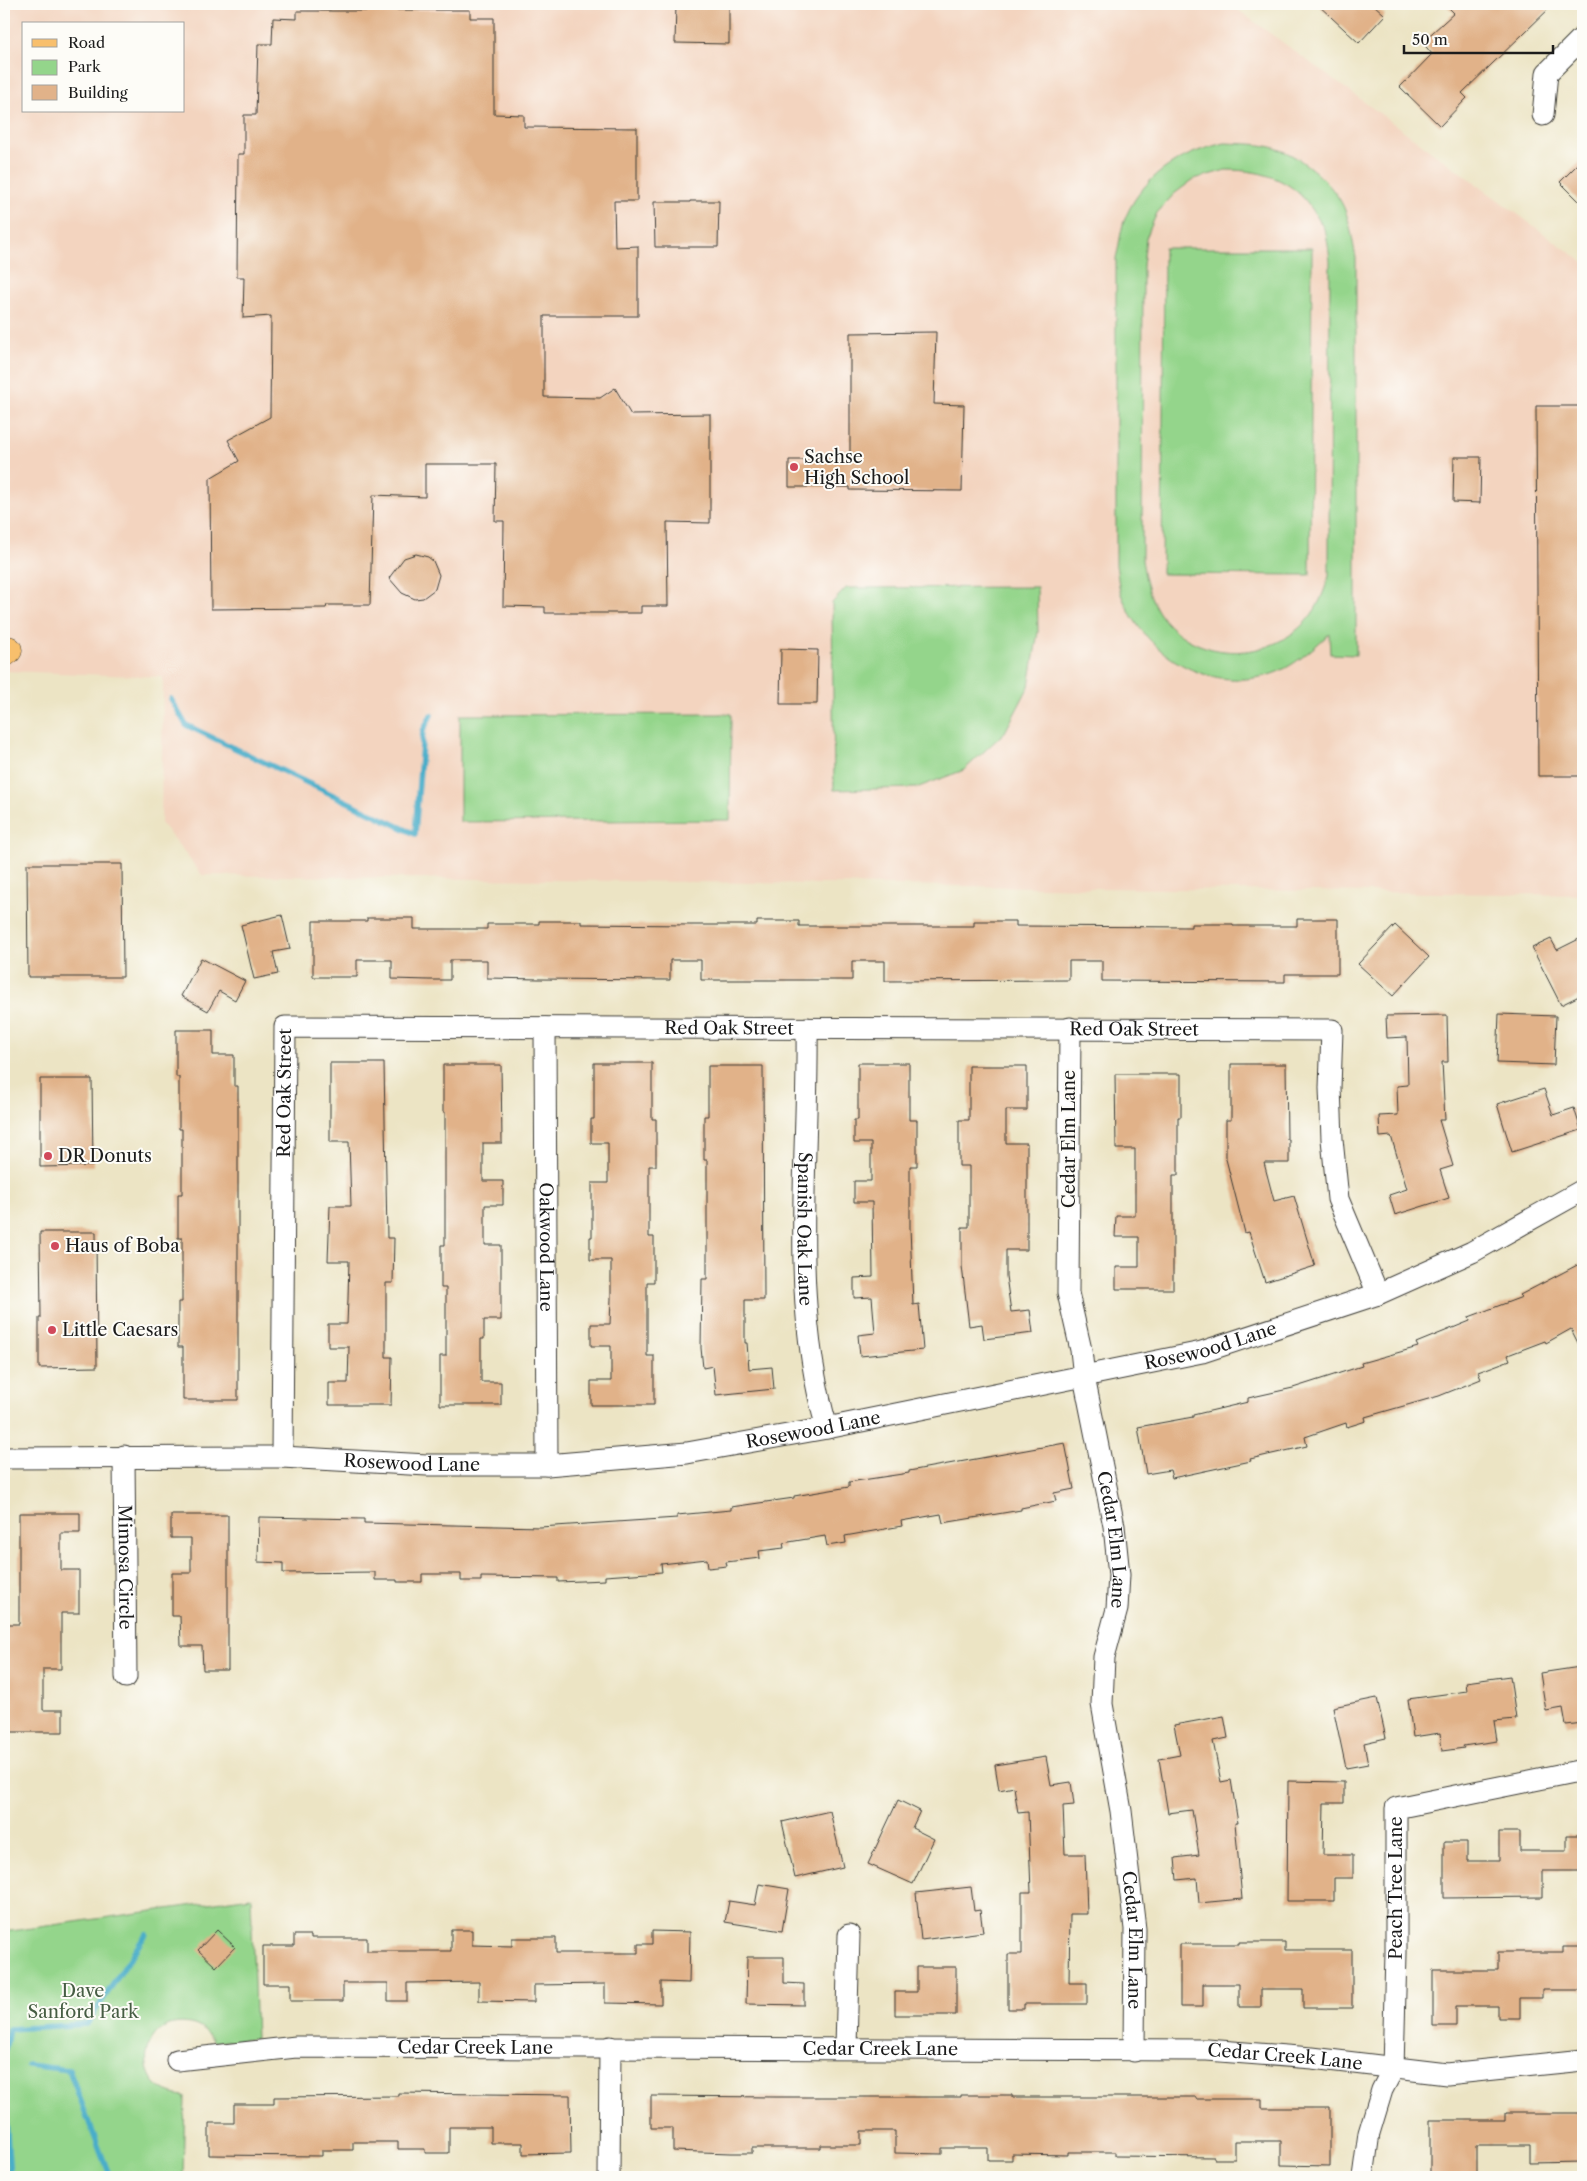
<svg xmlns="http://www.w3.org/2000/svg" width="1587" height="2181" viewBox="0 0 1587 2181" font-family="'Libre Caslon Text',serif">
	<rect width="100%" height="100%" fill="#fdfcf7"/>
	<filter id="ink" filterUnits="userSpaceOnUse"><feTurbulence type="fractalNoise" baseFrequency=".02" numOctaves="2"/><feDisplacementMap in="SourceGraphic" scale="10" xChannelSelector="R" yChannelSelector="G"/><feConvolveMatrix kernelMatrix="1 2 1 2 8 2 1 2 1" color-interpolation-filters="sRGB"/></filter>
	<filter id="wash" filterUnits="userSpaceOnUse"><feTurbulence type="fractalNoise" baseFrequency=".0096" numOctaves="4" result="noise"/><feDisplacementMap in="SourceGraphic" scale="20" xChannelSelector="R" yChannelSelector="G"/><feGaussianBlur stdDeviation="1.12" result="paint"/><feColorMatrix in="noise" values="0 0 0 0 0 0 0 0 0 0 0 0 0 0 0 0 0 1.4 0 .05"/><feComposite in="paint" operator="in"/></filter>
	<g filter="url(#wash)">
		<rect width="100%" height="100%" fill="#ece4c4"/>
		<!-- built -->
		<path fill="#f3d4bf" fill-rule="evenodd" d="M4,4H1230L1583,262V895L202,875L161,823L163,677L4,671ZM24,24H184V111H24Z"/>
		<!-- green -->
		<g fill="#94d58b" stroke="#587854" fill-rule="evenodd">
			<path d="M1225,143C1242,144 1261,143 1278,149C1301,157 1327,179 1340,200C1350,216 1352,239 1356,258V655L1330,654L1329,634C1311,650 1293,668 1269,675C1206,692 1148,656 1123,599C1118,589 1118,575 1116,565V258C1119,247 1120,235 1123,224C1139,178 1179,153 1225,143ZM1226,170C1266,170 1297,181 1317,217C1320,222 1324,228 1326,234C1328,243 1329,252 1330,261L1329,576C1324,591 1319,607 1307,620C1273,659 1208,663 1170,626C1152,609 1146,584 1142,560L1143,266L1146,238L1157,213L1174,194L1194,179Z"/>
			<path d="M1164,248H1312L1310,575L1162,574Z"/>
			<path d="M1037,587L1038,632L1029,686L1005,732L964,770L916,788L834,790L832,603L846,588Z"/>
			<path d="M731,714L730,820L460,822V715Z"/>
			<path d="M251,1897L256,2039L214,2042C209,2033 201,2026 190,2024C139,2014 127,2093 185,2096L183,2177H4V1932Z"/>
		</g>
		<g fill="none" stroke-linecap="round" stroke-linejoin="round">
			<!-- stream -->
			<g stroke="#49adc9" stroke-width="5.5">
				<path d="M171,699L186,725L415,834L423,731L431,715"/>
				<path d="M4,2055L9,2029L87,2024L146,1934"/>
				<path d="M28,2065L69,2070L110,2177"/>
				<path d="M4,2091L10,2177"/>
			</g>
		</g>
		<g id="blocks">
			<!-- building -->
			<g fill="#e1b289">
				<path d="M376,4H397V10H470V18H494V114L524,115V127L637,128V201H614L615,247L638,246V316H544V397L600,398L615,388L631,415L710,414V523L667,522L668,606H641V613H545V607L503,606L504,521H495L496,464H425V497L373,495L370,605H327L326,608L211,609L210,478L239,461L228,440L270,417L271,316L243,318L244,277H237L238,154H244V115H256L258,44H272L273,18L297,19V11H376Z"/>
				<path d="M1317,4H1373L1385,15L1359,43Z"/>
				<path d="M1445,4H1554L1462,93L1467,98L1440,126L1400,87L1432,54L1422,42L1454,13Z"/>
				<path d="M676,5H729V44L675,43Z"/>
				<path d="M1583,159V205L1560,182Z"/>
				<path d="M690,201H719L718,247H655L654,202H690Z"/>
				<path d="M936,332L934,404L964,405L962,491L850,490V487H789V460H850V333Z"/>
				<path d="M1536,406H1583V776H1538Z"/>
				<path d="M1454,457H1481L1480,503L1453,502Z"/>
				<path d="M416,554L428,557L433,561L439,575L435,589L423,598L415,599L402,593L389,578L404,558Z"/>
				<path d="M781,649L818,650L817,704H780Z"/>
				<path d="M27,864H122L123,977H28Z"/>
				<path d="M282,915L290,949L273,952L278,974L254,979L241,925Z"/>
				<path d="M367,918H414V929H487V924H539V921H581V924L690,925H757V921H799V926H974V921H1016V926L1191,927V924H1233V926H1297V919H1338V974H1285V982L1102,981V961H1069V980L885,981V961H852V980H701V960H670V980L539,979L487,978V960H450V980H429L392,979V960H357V977H313V921H367Z"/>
				<path d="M1395,925L1429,957L1393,996L1358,964Z"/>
				<path d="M1583,937V994L1561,1005L1532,948L1551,939L1557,950Z"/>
				<path d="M201,958L245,981L235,1000L219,991L208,1011L181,996Z"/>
				<path d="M1499,1014L1556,1016L1554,1065L1497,1063Z"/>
				<path d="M1447,1015L1448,1062H1442L1445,1120H1439L1453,1166L1440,1170L1449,1198L1395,1215L1389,1195L1407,1189L1391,1136L1380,1137L1379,1116L1398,1115L1397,1086L1408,1085L1407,1037L1387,1038L1386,1016Z"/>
				<path d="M176,1030H213V1055H234V1086H238V1400H183V1347H178V1302H182V1238H178V1194H182V1129H179V1077H176Z"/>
				<path d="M330,1063H384L387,1238H394L393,1283H386V1357H392L391,1405H329V1383H348L349,1347H328V1324H347L348,1299L349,1261H328L330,1206H351L349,1142H330Z"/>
				<path d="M594,1063H652V1119H656V1166H649V1237H654V1282H647V1356H654V1405H591V1381H611V1346H591V1324H610L611,1299V1260H590V1237H592V1183H608V1143H591V1119H594Z"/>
				<path d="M858,1063H909V1120H917V1166H910V1227L913,1305L919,1304L923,1350L860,1356L858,1335L875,1333L872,1297L854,1298V1278L873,1277L872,1202H854V1181H871V1143H854V1120H858Z"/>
				<path d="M1231,1064H1286L1287,1139H1289V1163H1264L1274,1201L1294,1196L1315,1266L1265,1282L1249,1232L1245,1233L1226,1159V1120H1231Z"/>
				<path d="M443,1065H501L502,1143H483V1181H503V1205H485V1245H501V1320H484V1339H481V1382H501V1405H440V1356H446V1288H441V1245H445V1112H443Z"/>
				<path d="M708,1066H763L764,1300H745V1343H747L749,1369L772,1367L774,1389L716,1395L713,1366L703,1368L701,1348L702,1279H707V1160H704V1116H708Z"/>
				<path d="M969,1066H1027V1110H1006V1143H1027V1250H1006V1276L1011,1312L1030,1310L1033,1333L984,1339L982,1324L969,1326L962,1266V1227H969V1166H959V1120H969Z"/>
				<path d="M1115,1074H1181V1117H1178V1175H1173V1289H1116V1267H1139V1237H1115L1116,1216H1135V1149H1116Z"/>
				<path d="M40,1079H92L93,1166L40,1167Z"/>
				<path d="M1544,1089L1553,1115L1574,1108L1581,1130L1512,1152L1497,1104Z"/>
				<path d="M40,1232H96L97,1367L39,1368V1318H41Z"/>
				<path d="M1583,1262V1353L1571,1329L1546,1343L1545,1341L1508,1355L1510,1360L1478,1372L1481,1379L1439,1396L1365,1417L1366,1421L1347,1427L1346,1423L1305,1437L1307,1446L1250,1459L1251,1461L1172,1478L1170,1470L1146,1474L1138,1427L1193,1417V1415L1248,1402V1398L1293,1388L1362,1366L1361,1363L1418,1347L1416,1343L1470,1321L1469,1317L1522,1297L1520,1295Z"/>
				<path d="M1065,1443L1074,1489L1054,1493L1056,1501L1021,1508V1510L943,1523L941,1514L901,1521L902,1526L845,1536L846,1543L827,1546L825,1536L783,1543L784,1548L759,1551L760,1558L726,1562L727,1566L708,1568L707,1559L661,1564L662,1572L605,1576V1580L558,1582V1578L481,1577V1581H461V1574H422V1582H397V1580H375V1572L283,1573V1563L258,1562L259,1517L364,1519V1523L540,1527L677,1518V1515L731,1510V1507L794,1498V1496L849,1487V1482L909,1473V1471Z"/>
				<path d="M19,1513H80V1533H61V1570H79V1613H61V1669H43V1710H63V1732H4L5,1624H19Z"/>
				<path d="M171,1515H228V1670H203L202,1646H181L180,1616H172V1573H191V1538H171Z"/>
				<path d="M1580,1667L1583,1692V1723L1566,1725L1563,1708L1546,1711L1540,1673Z"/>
				<path d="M1510,1676L1516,1719L1494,1721L1497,1741L1463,1746L1464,1748L1442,1751L1440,1733L1413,1737L1408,1699L1467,1691L1466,1682Z"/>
				<path d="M1377,1698L1386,1738L1364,1743L1368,1764L1346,1768L1333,1707Z"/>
				<path d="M1224,1716L1228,1738L1213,1741L1221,1782L1231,1780L1238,1823H1235L1242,1899L1199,1903L1197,1878L1177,1880L1175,1858L1199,1855L1192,1810L1168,1813L1159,1759L1180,1755L1174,1725Z"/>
				<path d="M1046,1757L1051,1785L1071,1782L1074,1805L1063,1806L1065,1854H1085L1087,1914H1070L1069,1983H1087V2004H1024V2009H1008V1954H1022V1892H1031L1028,1812L1018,1813L1014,1787L999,1790L995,1765Z"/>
				<path d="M1288,1781L1344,1782V1803H1324L1323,1855H1353V1878H1334V1901H1287Z"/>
				<path d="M898,1800L920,1811L912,1828L934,1839L913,1884L868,1864Z"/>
				<path d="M830,1811L843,1867L795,1878L782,1822Z"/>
				<path d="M1499,1832H1520V1851H1567V1835H1583V1871H1543V1897L1444,1898V1842H1467V1861H1499Z"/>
				<path d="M759,1884L789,1889L782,1931L725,1922L729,1901L755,1905Z"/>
				<path d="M971,1887L974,1911L980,1910L983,1932L921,1940L916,1893Z"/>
				<path d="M217,1930L235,1947L216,1967L198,1950Z"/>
				<path d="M451,1930H472V1945L512,1946V1938H556V1953H638V1944H652V1931L690,1932L689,1983L661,1982V2004L605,2003V1984L534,1985V2002L479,2001V1982L407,1983V2001H388V1983H343V2001H290V1984H263V1946H294V1935H311V1938H367V1951H451Z"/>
				<path d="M1239,1942H1285V1950H1352V2008H1303V1989H1261V2007H1239V1984H1203V2007H1180V1944H1239Z"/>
				<path d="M1563,1946H1581V1952H1583V1990H1542V1998H1520V2018H1498V2006H1456V2026H1433V1970H1498V1952H1563Z"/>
				<path d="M747,1957H784V1983L804,1984V2005L746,2004Z"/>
				<path d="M917,1967H956V2015H895V1992H917Z"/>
				<path d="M398,2093L570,2095L571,2153L523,2154V2143H491V2127H449V2153H425V2149H398V2142H353V2150H322V2156L209,2155V2123H234V2104H274V2097L398,2096Z"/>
				<path d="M961,2095H1012V2097H1196V2099H1262V2108H1330V2166L1281,2165V2141H1235V2159H1214V2157L1115,2156V2152H1068V2155L1012,2154V2160H988V2148H942V2154L895,2153V2131H861V2145H821V2148H752V2153H730L673,2151V2128H651V2096L774,2097H961Z"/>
				<path d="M1505,2113H1583V2162L1530,2163V2145H1477V2177H1430V2120H1505Z"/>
			</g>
		</g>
	</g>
	<g filter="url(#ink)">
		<use href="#blocks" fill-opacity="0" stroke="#3b3a35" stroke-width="1"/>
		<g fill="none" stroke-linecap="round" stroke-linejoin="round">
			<defs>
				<g id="minor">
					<path d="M1543,115L1547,73L1583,37"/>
					<path id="s1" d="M545,1028L547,1465"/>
					<path id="s2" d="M807,1028C809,1161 789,1298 827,1428"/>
					<path id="s3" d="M1070,1028L1068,1293L1081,1350L1084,1377L1114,1526L1119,1575L1117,1609L1104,1657L1102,1704L1121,1811L1135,1929L1134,2051"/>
					<path id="s4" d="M124,1456L126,1677"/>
					<path id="s5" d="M282,1457L285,1027L1332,1030L1330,1088L1332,1139L1338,1199L1378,1294"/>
					<path id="s6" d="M4,1458L282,1457L427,1465H547L687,1453L827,1428L1202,1352L1378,1294L1472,1252L1583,1190"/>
					<path d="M846,2047L849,1935"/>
					<path id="s7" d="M177,2060L296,2047L1207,2050L1312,2058L1447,2074L1583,2060"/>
					<path d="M609,2177L610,2047"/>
					<path id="s8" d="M1363,2177L1369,2133L1382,2090L1393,2069L1396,1953V1808L1583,1770"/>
				</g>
				<path id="major" d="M4,653L8,650"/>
			</defs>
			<!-- minor casing -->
			<use href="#minor" stroke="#3b3a35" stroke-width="23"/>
			<!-- major casing -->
			<use href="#major" stroke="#3b3a35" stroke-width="29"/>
			<!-- minor -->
			<use href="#minor" stroke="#fff" stroke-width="21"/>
			<!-- major -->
			<use href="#major" stroke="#f8bf6c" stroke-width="28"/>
		</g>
	</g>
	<!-- markers -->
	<g fill="#d1495b" stroke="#fdfcf7" stroke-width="2">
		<circle cx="794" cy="467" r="5"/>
		<circle cx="48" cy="1156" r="5"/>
		<circle cx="55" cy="1246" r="5"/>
		<circle cx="52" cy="1330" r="5"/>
	</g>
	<g text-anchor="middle" stroke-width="4" stroke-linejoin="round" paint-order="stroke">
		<!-- poi labels -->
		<g font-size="18" fill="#1c1c1c" stroke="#fdfcf7" text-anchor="start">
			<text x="804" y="463">Sachse<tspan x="804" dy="21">High School</tspan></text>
			<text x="58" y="1162">DR Donuts</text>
			<text x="65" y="1252">Haus of Boba</text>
			<text x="62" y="1336">Little Caesars</text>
		</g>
		<!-- street labels -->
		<g font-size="18" fill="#1c1c1c" stroke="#fdfcf7">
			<text dy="6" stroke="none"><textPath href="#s5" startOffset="874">Red Oak Street</textPath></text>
			<text dy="6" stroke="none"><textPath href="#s5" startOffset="1279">Red Oak Street</textPath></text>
			<text dy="6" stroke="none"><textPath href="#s5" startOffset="364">Red Oak Street</textPath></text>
			<text transform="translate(1069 1139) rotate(-90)" y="6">Cedar Elm Lane</text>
			<text dy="6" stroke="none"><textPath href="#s2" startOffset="201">Spanish Oak Lane</textPath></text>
			<text dy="6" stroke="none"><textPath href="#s1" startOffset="219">Oakwood Lane</textPath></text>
			<text dy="6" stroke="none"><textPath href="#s6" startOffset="1218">Rosewood Lane</textPath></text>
			<text dy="6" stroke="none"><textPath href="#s6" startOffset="812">Rosewood Lane</textPath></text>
			<text dy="6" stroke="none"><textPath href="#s6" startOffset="408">Rosewood Lane</textPath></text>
			<text dy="6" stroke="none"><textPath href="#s3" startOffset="516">Cedar Elm Lane</textPath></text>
			<text dy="6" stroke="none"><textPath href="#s4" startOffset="111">Mimosa Circle</textPath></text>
			<text dy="6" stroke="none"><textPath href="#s8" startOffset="294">Peach Tree Lane</textPath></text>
			<text dy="6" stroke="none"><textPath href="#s3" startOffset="921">Cedar Elm Lane</textPath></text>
			<text dy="6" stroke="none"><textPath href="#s7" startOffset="299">Cedar Creek Lane</textPath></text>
			<text dy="6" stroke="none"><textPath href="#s7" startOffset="704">Cedar Creek Lane</textPath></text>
			<text dy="6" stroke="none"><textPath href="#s7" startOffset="1109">Cedar Creek Lane</textPath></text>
		</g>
		<!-- park labels -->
		<g font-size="18" fill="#465d43" stroke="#fdfcf7">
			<text x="83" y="1997">Dave<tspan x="83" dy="21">Sanford Park</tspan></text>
		</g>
	</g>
	<!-- margin -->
	<rect width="1587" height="2181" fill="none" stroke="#fdfcf7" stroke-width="20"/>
	<!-- legend -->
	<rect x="22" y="22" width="162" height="90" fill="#fdfcf7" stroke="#a3a29f"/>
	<rect x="32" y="39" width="25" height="8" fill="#f8bf6c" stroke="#a3a29f"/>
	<text x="68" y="48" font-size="15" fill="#1c1c1c">Road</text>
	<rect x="32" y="60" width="25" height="15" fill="#94d58b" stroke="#a3a29f"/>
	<text x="68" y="72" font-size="15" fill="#1c1c1c">Park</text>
	<rect x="32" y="85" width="25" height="15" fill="#e1b289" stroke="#a3a29f"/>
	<text x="68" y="98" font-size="15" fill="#1c1c1c">Building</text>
	<!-- scale -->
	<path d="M1404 45v8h149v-8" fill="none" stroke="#1c1c1c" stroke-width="2.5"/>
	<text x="1412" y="45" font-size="15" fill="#1c1c1c" stroke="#fdfcf7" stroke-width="4" paint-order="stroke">50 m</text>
</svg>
